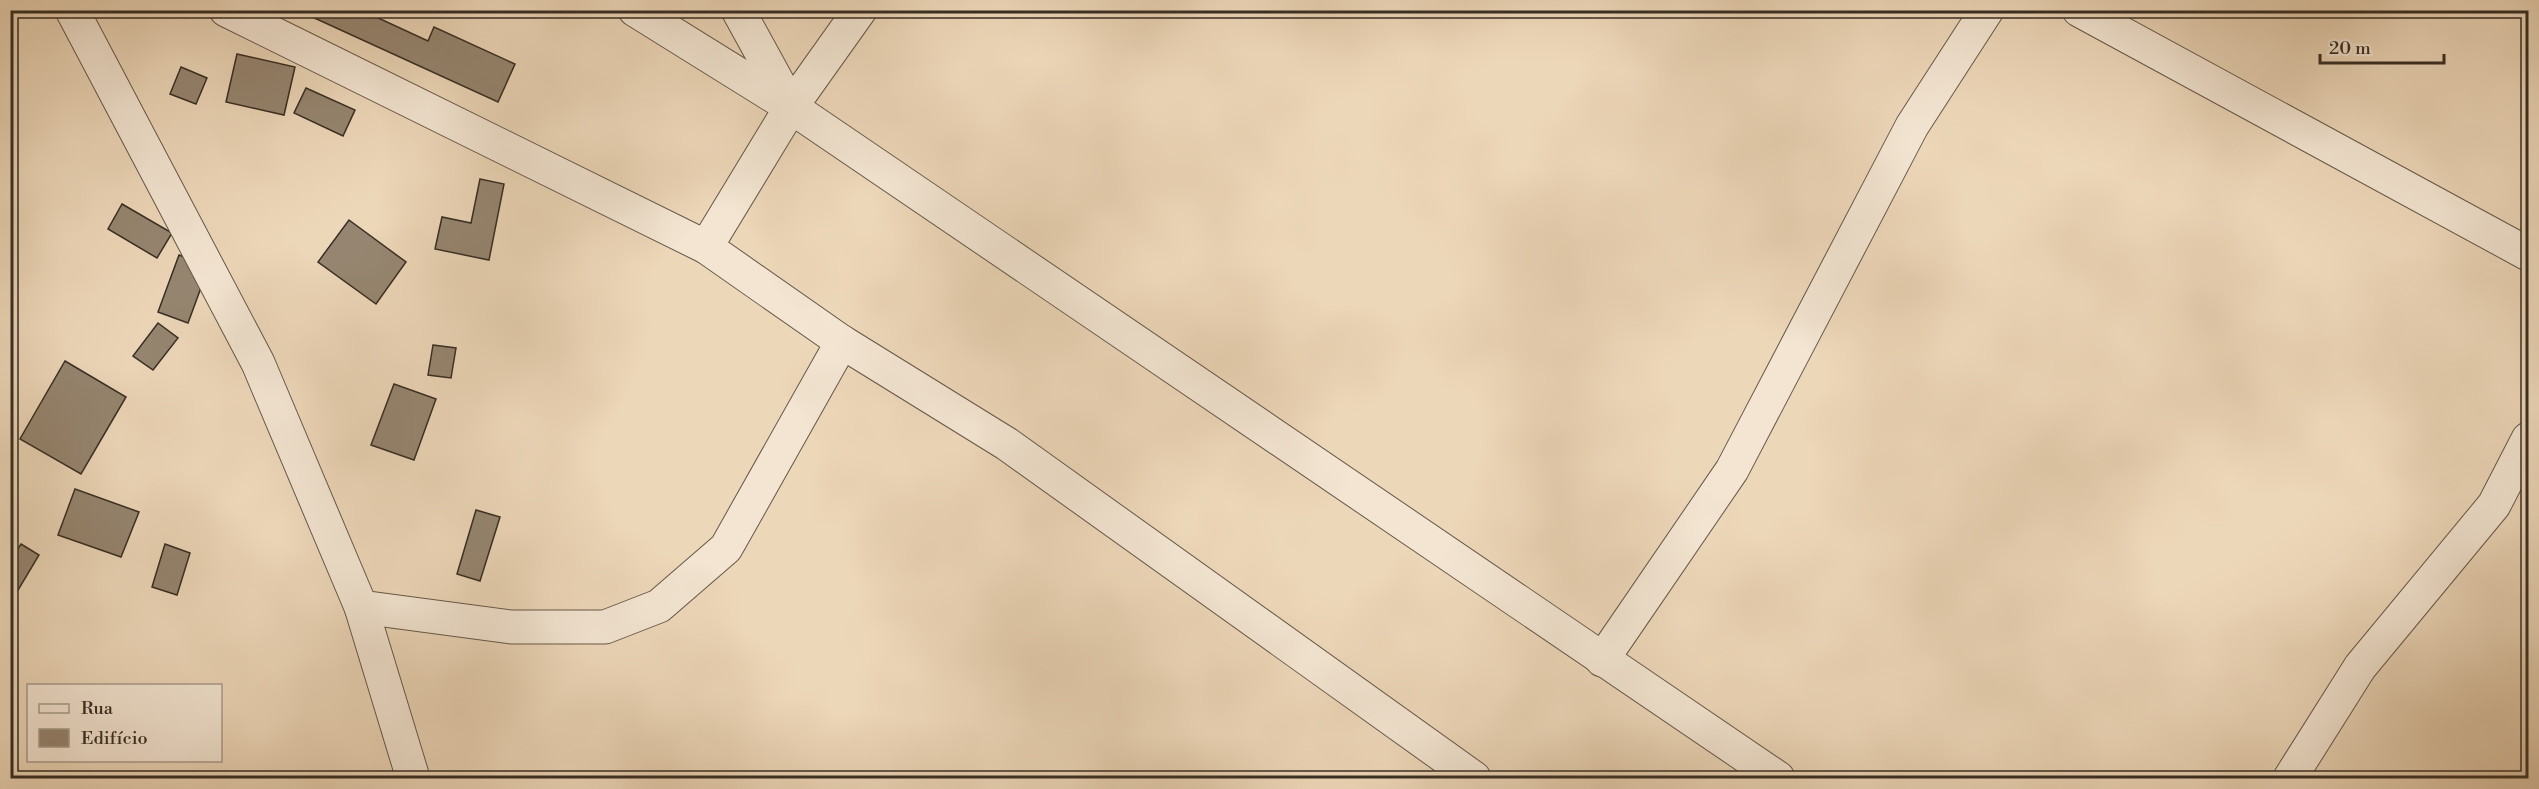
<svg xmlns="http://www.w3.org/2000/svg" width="2539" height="789" viewBox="0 0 2539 789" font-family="'Libre Bodoni',serif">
	<rect width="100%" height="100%" fill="#edd7b9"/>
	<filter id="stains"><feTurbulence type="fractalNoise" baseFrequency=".00333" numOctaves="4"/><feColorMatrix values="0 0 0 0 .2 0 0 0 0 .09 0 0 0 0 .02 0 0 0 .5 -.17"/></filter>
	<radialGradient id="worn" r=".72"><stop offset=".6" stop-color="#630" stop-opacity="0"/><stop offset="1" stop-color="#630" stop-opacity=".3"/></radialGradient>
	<!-- building -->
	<g fill="#968671" stroke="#372e24" stroke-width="1.5">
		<path d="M297,10H361L428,41L434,27L515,64L498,102Z"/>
		<path d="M237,54L295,67L284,115L226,102Z"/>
		<path d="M181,67L207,78L196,104L170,94Z"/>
		<path d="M306,88L355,110L343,136L294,113Z"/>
		<path d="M480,179L504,184L489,260L435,249L442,217L471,223Z"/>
		<path d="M122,204L172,233L157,258L108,229Z"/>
		<path d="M349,220L406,262L376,304L318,262Z"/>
		<path d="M179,255L209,266L188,323L158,312Z"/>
		<path d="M158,323L178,338L153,370L133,356Z"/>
		<path d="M433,345L456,348L451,378L428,375Z"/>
		<path d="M65,361L126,397L81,474L20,439Z"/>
		<path d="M394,384L436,399L414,460L371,445Z"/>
		<path d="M75,489L139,512L121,557L58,535Z"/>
		<path d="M476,510L500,517L480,581L457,574Z"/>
		<path d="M21,544L39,555L11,602L10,561Z"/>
		<path d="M165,544L190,553L177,595L152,587Z"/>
	</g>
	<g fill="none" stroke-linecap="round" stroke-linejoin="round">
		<defs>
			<g id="minor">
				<path d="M72,10L258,363L361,607L413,778"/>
				<path d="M226,10L706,247L842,342L1007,444L1474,778"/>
				<path d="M635,10L791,107L1778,778"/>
				<path d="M738,10L790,105"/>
				<path d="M2079,10L2528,254"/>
				<path d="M706,247L791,107L860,10"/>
				<path d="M361,607L511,627H605L659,606L726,548L842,342"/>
				<path d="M1602,660L1732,470L1912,126L1987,10"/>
				<path d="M2290,778L2360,667L2494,505L2528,439"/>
			</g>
		</defs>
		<!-- minor casing -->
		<use href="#minor" stroke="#645849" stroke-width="35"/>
		<!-- minor -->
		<use href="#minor" stroke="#f3e5d2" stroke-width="33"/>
	</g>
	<!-- margin -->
	<rect width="2539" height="789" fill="none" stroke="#edd7b9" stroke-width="36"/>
	<rect x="12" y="12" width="2515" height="765" fill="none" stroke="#372e24" stroke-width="3"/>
	<rect x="18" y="18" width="2503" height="753" fill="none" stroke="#372e24" stroke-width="1.5"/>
	<!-- legend -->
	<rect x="27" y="684" width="195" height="78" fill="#f3e5d2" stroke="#a89c8c" stroke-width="1.5"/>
	<rect x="39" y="704" width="30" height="9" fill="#f3e5d2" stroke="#a89c8c" stroke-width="1.5"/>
	<text x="81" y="714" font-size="18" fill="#372e24">Rua</text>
	<rect x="39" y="729" width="30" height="18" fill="#968671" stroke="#a89c8c" stroke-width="1.5"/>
	<text x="81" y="744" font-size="18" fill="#372e24">Edifício</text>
	<!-- scale -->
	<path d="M2320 54v9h124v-9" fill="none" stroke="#372e24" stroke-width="3"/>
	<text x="2329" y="54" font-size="18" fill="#372e24" stroke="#f3e5d2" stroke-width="4.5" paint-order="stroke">20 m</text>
	<rect width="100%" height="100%" filter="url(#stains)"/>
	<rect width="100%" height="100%" fill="url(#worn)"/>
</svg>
